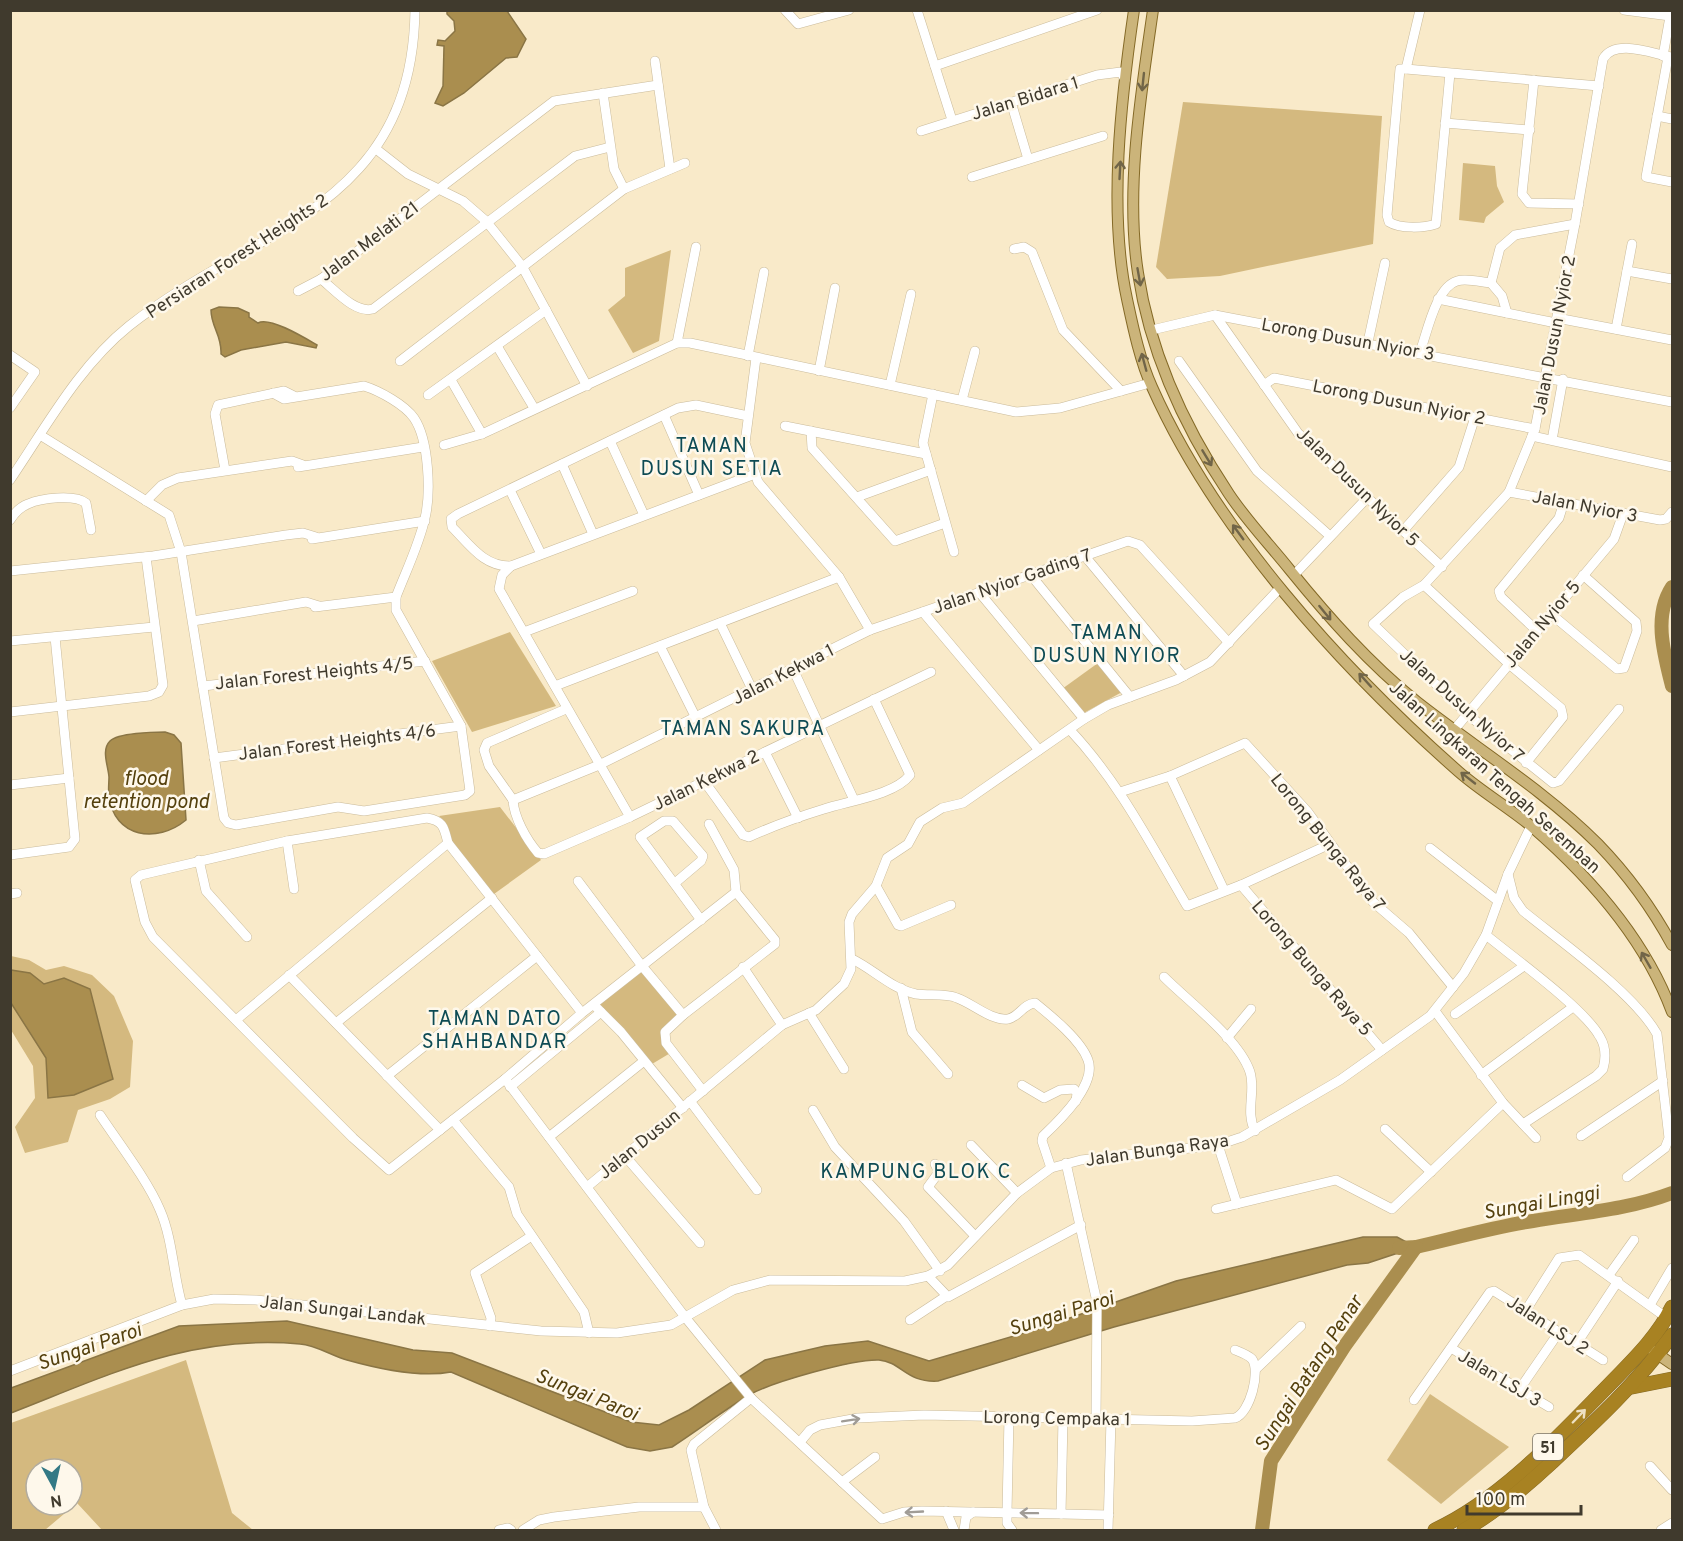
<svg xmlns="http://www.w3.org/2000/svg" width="1683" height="1541" viewBox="0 0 1683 1541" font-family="Overpass,sans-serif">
	<rect width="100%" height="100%" fill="#f9eac9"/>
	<!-- green -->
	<g fill="#d4b97f" fill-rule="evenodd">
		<path d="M1183,102L1382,116L1373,244L1220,276L1167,279L1156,267Z"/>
		<path d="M1463,163L1495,166L1497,186L1504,202L1486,217L1484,223L1459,220Z"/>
		<path d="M671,250L659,341L633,353L608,310L625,296V268Z"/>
		<path d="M510,632L556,706L472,732L432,661Z"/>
		<path d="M1098,663L1122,692L1082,714L1062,689Z"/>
		<path d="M500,807L541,860L494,894L451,841L447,825L439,816Z"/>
		<path d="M11,956L29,960L46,970L64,966L92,975L114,996L133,1041L130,1087L110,1099L78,1110L68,1142L25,1153L15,1127L35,1098L33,1066L11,1030Z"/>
		<path d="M644,969L683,1015L660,1033L672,1052L652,1064L596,1005Z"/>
		<path d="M186,1360L232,1513L253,1530H102L77,1503L45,1530H11V1423ZM36,1469H72V1505H36Z"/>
		<path d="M1430,1394L1509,1447L1441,1504L1387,1460Z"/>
	</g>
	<!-- water -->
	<g fill="#aa8e4f" stroke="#8a7545" stroke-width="1.5">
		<path d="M447,11H507L526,39L517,57L506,58L464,93L443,106L435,103L443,86L444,46L437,45L438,40L445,41L455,31L454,21L447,14Z"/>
		<path d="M219,307L238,308L249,313V317L258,323C269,316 305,338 317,345L316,348L286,342L241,350L225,357L221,354C222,335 211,327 211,310Z"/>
		<path d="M165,732L174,735L181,743L186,820C157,844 114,838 109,796C108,789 109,783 109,777C108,765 101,750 110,741C118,733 153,732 165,732Z"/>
		<path d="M11,970L30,973L44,984L64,978L90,989L113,1079L74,1095L48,1098L46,1058L11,1003Z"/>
		<path d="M1363,1237H1397L1416,1247L1368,1263L1347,1265L1114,1327L938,1381C906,1383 902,1362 879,1360C853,1359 772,1382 749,1395C723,1411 698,1430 672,1447L650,1451L627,1447L451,1372C419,1378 379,1369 347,1360C332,1356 316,1345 300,1344C190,1334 109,1375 11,1413V1388L179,1326L287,1321L413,1350L452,1353L631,1422L659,1425L689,1410L765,1360L825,1346L868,1341L929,1361L1044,1327L1176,1281Z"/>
	</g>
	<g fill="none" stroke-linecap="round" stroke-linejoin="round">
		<!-- river -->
		<g stroke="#aa8e4f" stroke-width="14">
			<path d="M1672,587C1653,616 1664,654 1672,686"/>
			<path d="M1399,1248L1416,1247C1455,1238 1494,1227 1533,1221C1581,1213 1627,1210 1672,1193"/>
			<path d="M1262,1530L1271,1461L1344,1347L1416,1247"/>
		</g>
		<defs>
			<g id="minor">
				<path d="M785,10L798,24L849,10"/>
				<path d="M917,10L952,120"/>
				<path d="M1624,10L1670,16"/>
				<path d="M1663,56L1671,11"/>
				<path d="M1668,57L1646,177L1672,182"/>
				<path d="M655,61L670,169"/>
				<path d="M935,66L1097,10"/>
				<path d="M1406,69L1420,10"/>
				<path d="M1450,73L1436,224C1424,228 1400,229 1389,222L1387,215L1400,69H1406L1599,86"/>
				<path d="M1534,80L1522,194L1529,203L1579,204"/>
				<path d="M603,93L614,169L624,189"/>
				<path d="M1011,102L1028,159"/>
				<path d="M1657,116L1672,119"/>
				<path d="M1445,123L1530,130"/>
				<path d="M921,131L1097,75L1121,72L1125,80"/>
				<path d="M376,149L408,174L463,201L486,221L522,266L587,386"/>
				<path d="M972,177L1103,136"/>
				<path d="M1014,249L1024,247L1032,252L1063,330L1121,391"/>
				<path d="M1627,271L1672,279"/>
				<path d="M321,279C334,289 355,314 373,309L575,156L610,147"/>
				<path d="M1491,283L1500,248L1515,235L1575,224"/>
				<path d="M1491,283L1502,296L1507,313"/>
				<path d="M298,291L321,279L554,101L658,85"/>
				<path d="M1438,299L1556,323"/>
				<path d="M1215,315L1298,433L1442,567"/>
				<path d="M1557,318L1672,340"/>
				<path d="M1616,329L1632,244"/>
				<path d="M1152,330L1215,315L1672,402"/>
				<path d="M1368,342L1385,263"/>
				<path d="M677,343L696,247"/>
				<path d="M497,346L534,408"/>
				<path d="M1420,352C1427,333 1436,287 1457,281C1466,278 1481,282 1491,283"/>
				<path d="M10,355L35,372L10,408"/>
				<path d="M748,356L764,272"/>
				<path d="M756,358L745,443L758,482L839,577L870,630"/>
				<path d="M400,361L624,189L685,163"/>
				<path d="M1179,361L1257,471L1330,536"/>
				<path d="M819,371L835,288"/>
				<path d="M451,380L482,434"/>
				<path d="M890,385L911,294"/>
				<path d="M1264,385L1274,378L1535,429"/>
				<path d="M933,394L923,443L954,552"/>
				<path d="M428,395L546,310"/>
				<path d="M962,400L975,351"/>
				<path d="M664,415L699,495"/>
				<path d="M748,416L696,405L678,408L458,514L451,519L452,527C470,545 484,567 511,566L755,474"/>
				<path d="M785,426L926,454"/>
				<path d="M811,431L812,448L895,541L945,523"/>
				<path d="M40,435L169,515L181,552L224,818L228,823L236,825L338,807L364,811L465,795L470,791L461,726L396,610V597C406,571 419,545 425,518C431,493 429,440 414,418C405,405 380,391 364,386L284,399L273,393"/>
				<path d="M1532,436L1672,467"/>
				<path d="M1552,440L1563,379"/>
				<path d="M610,441L644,515"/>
				<path d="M444,445L482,434L677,343H690L1016,412L1060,408L1150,383"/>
				<path d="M562,464L593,534"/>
				<path d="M298,467L423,447"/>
				<path d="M225,470L215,414L218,405L284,391L294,396"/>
				<path d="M10,480C46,427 79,366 129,326C256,226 412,209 415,10"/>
				<path d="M510,490L541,554"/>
				<path d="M1509,492L1660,520L1666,519L1672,512"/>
				<path d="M857,497L931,470"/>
				<path d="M146,501L162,485L178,478L292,461L303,465"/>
				<path d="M10,520C15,512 20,507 28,504C41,498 75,494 86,503L91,530"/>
				<path d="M1403,531L1459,467L1475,417"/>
				<path d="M312,539L425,521"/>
				<path d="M1084,555L1184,676"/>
				<path d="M511,566L502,575L499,589L630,817"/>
				<path d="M10,571L153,556L286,535L303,533L316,537"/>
				<path d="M1030,574L1130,697"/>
				<path d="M1294,575L1367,498"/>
				<path d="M1424,585L1509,664L1561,708L1563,717L1526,763"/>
				<path d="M979,592L1084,719"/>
				<path d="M315,607L396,597"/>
				<path d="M923,612L1039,750"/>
				<path d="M1551,614L1617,669L1624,668L1637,631L1636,622L1583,575"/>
				<path d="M193,621L306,602L319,606"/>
				<path d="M720,623L752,689"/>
				<path d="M1537,631L1501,597L1499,591L1559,518L1564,502"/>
				<path d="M524,632L633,591"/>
				<path d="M10,641L154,627"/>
				<path d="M660,646L696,718"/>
				<path d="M793,669L854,800"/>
				<path d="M203,686L425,661"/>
				<path d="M555,686L839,577"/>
				<path d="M1619,709L1559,781L1553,783L1467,714L1373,624L1403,597L1424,585L1509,492L1535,429L1575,224L1603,59C1615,38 1653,54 1672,57"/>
				<path d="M10,712L149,696L159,692L163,685L146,557"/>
				<path d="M1070,730C1119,782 1151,845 1187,906L1241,885L1330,844"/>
				<path d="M1454,730L1614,539L1623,514"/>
				<path d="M765,752L798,818"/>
				<path d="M214,758L461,726"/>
				<path d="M1170,776L1224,890"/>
				<path d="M704,781L743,835L749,837C773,826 798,817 824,809C848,801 895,795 910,775L874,699"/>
				<path d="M10,785L69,778"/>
				<path d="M1120,792L1170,776L1245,743L1307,811L1373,902L1409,933L1453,987"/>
				<path d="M513,800L599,765L870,630L1128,541L1140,545L1229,643"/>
				<path d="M513,800C514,817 526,839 538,853L544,854L630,817L931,672"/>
				<path d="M513,800L489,766L484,750L487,743L566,709"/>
				<path d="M287,841L294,889"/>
				<path d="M1430,848L1498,901"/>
				<path d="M10,855L69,847L75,839L55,637"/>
				<path d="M199,860L206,891L247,937"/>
				<path d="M1508,874L1514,898L1523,911C1561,942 1634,993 1657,1034L1669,1138L1665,1148L1627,1177"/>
				<path d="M578,881L642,966L683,1015"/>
				<path d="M675,883L701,861L703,856L673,821H664L640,837L701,920"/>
				<path d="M1241,885L1382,1050"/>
				<path d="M876,886L898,925L901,926L951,905"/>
				<path d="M10,894L17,893"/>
				<path d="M1486,935C1514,958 1585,1009 1600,1037C1606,1047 1606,1058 1603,1069L1596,1076L1523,1124"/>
				<path d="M852,959C873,969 892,989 916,994C929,996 945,993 957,998C972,1003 991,1021 1008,1019C1019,1017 1023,1004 1035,1003C1051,1016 1081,1040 1088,1060C1097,1085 1059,1121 1043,1136L1042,1141L1051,1168"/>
				<path d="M743,967L782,1025"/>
				<path d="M289,975L440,1130"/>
				<path d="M1164,977C1189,1002 1239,1039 1250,1072C1256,1092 1245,1111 1255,1131"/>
				<path d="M901,988L912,1032L948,1074"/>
				<path d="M594,1005L621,1032L683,1108"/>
				<path d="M1435,1011L1503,1103L1536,1138"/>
				<path d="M582,1013L448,843C444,828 444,821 427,818L287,841L141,875L135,880L145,922L153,937L353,1138L389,1170L505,1079L582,1013L736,892"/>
				<path d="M809,1013L844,1069"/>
				<path d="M1455,1014L1524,966"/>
				<path d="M236,1020L448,843"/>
				<path d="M336,1023L492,898"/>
				<path d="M1227,1038L1251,1009"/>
				<path d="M1481,1075L1573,1007"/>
				<path d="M387,1076L537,956"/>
				<path d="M505,1079L685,1317L751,1398L882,1519L904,1512L922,1511L1109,1515"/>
				<path d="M1022,1085L1044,1098L1060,1090L1074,1089L1077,1093L1076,1101"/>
				<path d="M510,1087L601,1012"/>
				<path d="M703,1091L666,1043L665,1032L683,1015L775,944V940L736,892L734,870L709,824"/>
				<path d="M690,1101L757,1190"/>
				<path d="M813,1110L835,1147L904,1221L940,1271"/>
				<path d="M100,1115C118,1142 148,1181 160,1210C173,1240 173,1274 182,1305"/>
				<path d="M453,1120L509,1187L517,1214L584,1312L589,1333"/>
				<path d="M1385,1129L1431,1172"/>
				<path d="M1581,1136L1663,1081"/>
				<path d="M549,1137L644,1061"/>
				<path d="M971,1145L1017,1193"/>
				<path d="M1218,1145L1237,1204"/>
				<path d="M625,1156L700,1243"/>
				<path d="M1066,1163L1097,1302L1096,1419"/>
				<path d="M935,1164L939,1172L928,1187L975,1236"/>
				<path d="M587,1187L782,1025L816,1010L844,984L851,969L849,922L852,914L876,886L887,858L908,844L920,822L942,808L963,803L1084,719L1108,705L1176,680L1210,662L1280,588"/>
				<path d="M1216,1209L1336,1180L1392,1209L1503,1103"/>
				<path d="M1609,1275L1634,1240"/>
				<path d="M928,1276L948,1297L1081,1225"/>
				<path d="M1650,1305L1672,1268"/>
				<path d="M1526,1310L1559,1258L1579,1255L1667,1318"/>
				<path d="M910,1320L945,1297"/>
				<path d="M490,1326L491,1318L475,1273L530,1237"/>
				<path d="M1577,1343L1618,1281"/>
				<path d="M1451,1348L1549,1407"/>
				<path d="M1256,1369L1301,1326"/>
				<path d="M10,1371L182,1305L214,1299L256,1300L541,1331L617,1333L671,1325L733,1290L770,1280L905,1281L928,1276L948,1265L1017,1193L1051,1168L1081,1160L1218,1145L1242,1137L1340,1080L1430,1016L1464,973L1486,935L1508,874L1531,826"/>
				<path d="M1519,1390L1559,1332"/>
				<path d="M1414,1400L1490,1292L1494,1291L1603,1360"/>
				<path d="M1009,1417L1007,1512V1523L1012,1530"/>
				<path d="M800,1442L810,1430L820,1425L858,1418L924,1415L1192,1421L1235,1418C1250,1413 1261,1371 1252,1359C1248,1355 1240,1352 1235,1350"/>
				<path d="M1650,1466L1672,1490"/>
				<path d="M842,1482L875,1457"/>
				<path d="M946,1511L954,1530"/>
				<path d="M1061,1514L1063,1418"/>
				<path d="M499,1530L508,1528L511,1530"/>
				<path d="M523,1530L539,1520L554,1517L639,1507H704"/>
				<path d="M716,1530L704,1507L691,1450L694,1444L751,1398"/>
				<path d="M964,1530L966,1517L973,1512"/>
				<path d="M1108,1530L1111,1419"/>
				<path d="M1661,1530L1672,1523"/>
			</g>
			<g id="major">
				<path d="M1134,10C1121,99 1108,211 1127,299C1133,327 1140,361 1152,387C1215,529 1342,669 1459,772C1482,792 1508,807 1531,826C1590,877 1645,939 1672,1012"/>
				<path d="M1153,10C1141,93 1125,190 1138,273C1150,353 1185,428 1229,494C1247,521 1270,545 1290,570C1329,618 1369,663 1417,702C1477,749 1544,790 1598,844C1627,874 1652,908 1672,945"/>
				<path d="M1653,1351L1672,1364"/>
			</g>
			<g id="highway">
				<path d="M1632,1387L1672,1379"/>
				<path d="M1435,1530C1500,1500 1557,1438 1606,1388C1630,1363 1657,1338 1672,1307"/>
				<path d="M1464,1530C1496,1512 1524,1488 1551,1463C1595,1422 1637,1383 1672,1335"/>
			</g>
		</defs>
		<!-- minor casing -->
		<use href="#minor" stroke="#cabb9b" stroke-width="10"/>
		<!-- major casing -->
		<use href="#major" stroke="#846926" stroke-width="12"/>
		<!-- highway casing -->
		<use href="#highway" stroke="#846926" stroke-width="15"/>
		<!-- minor -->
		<use href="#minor" stroke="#fff" stroke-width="9"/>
		<!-- major -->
		<use href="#major" stroke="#cbb47a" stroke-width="10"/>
		<!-- highway -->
		<use href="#highway" stroke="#a88222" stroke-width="14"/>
	</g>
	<!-- one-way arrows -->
	<defs><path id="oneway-shaft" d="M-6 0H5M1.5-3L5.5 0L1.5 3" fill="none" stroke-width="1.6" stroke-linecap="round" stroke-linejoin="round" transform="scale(1.5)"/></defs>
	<g stroke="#716548">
		<use href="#oneway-shaft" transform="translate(1143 82) rotate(96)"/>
		<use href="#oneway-shaft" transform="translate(1120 170) rotate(-87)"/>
		<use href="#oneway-shaft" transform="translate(1139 277) rotate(80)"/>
		<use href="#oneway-shaft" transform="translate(1144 362) rotate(-105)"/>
		<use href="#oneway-shaft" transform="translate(1207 458) rotate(59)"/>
		<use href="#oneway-shaft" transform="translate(1238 532) rotate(-126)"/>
		<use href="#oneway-shaft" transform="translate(1325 613) rotate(51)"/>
		<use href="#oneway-shaft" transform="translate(1365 680) rotate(-132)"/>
		<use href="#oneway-shaft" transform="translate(1468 778) rotate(-142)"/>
		<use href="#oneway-shaft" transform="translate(1646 960) rotate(-120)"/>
	</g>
	<use stroke="#ede0c3" href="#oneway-shaft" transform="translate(1579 1416) rotate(-46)"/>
	<g stroke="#a09c96">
		<use href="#oneway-shaft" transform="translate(851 1420) rotate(-9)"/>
		<use href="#oneway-shaft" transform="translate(914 1512) rotate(177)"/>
		<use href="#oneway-shaft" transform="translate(1029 1513) rotate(-179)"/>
	</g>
	<g text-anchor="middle" stroke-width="5" stroke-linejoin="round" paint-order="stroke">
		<!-- shield labels -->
		<rect fill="#fef8eb" stroke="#797366" stroke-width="1.5" x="1533" y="1434" width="30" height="26" rx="4.5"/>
		<g font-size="16" font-weight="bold" fill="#403a2d">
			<text x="1548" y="1453">51</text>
		</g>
		<!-- street labels -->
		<g font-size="18" fill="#403a2d" stroke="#fef8eb">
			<text transform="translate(1025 98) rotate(-17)" y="6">Jalan Bidara 1</text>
			<text transform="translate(369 241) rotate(-37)" y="6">Jalan Melati 21</text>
			<text transform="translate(237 256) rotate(-33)" y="6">Persiaran Forest Heights 2</text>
			<text transform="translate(1554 335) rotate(-79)" y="6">Jalan Dusun Nyior 2</text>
			<text transform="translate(1348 339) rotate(10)" y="6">Lorong Dusun Nyior 3</text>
			<text transform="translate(1399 402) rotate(11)" y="6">Lorong Dusun Nyior 2</text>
			<text transform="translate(1358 487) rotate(44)" y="6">Jalan Dusun Nyior 5</text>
			<text transform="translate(1585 506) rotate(11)" y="6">Jalan Nyior 3</text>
			<text transform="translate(1012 581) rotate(-19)" y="6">Jalan Nyior Gading 7</text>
			<text transform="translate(1542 624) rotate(-50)" y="6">Jalan Nyior 5</text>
			<text transform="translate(314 673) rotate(-6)" y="6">Jalan Forest Heights 4/5</text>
			<text transform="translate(783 674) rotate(-27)" y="6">Jalan Kekwa 1</text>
			<text transform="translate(1462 705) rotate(42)" y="6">Jalan Dusun Nyior 7</text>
			<text transform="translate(337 742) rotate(-7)" y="6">Jalan Forest Heights 4/6</text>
			<text transform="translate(1495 777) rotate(42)" y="6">Jalan Lingkaran Tengah Seremban</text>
			<text transform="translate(706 780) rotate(-26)" y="6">Jalan Kekwa 2</text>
			<text transform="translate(1328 842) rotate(51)" y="6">Lorong Bunga Raya 7</text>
			<text transform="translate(1312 968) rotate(49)" y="6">Lorong Bunga Raya 5</text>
			<text transform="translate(639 1144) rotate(-39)" y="6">Jalan Dusun</text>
			<text transform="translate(1157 1150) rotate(-8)" y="6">Jalan Bunga Raya</text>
			<text transform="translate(343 1310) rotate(6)" y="6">Jalan Sungai Landak</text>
			<text transform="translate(1548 1325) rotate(33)" y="6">Jalan LSJ 2</text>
			<text transform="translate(1500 1378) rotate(31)" y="6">Jalan LSJ 3</text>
			<text transform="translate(1057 1418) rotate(1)" y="6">Lorong Cempaka 1</text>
		</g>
		<!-- neighbourhood labels -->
		<g font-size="20" letter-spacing="1.5" fill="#0e4b54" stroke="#fef8eb">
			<text x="712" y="452">TAMAN<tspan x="712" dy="23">DUSUN SETIA</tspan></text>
			<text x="1107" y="639">TAMAN<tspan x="1107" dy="23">DUSUN NYIOR</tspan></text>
			<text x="743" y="735">TAMAN SAKURA</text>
			<text x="495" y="1025">TAMAN DATO<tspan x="495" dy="23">SHAHBANDAR</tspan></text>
			<text x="916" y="1178">KAMPUNG BLOK C</text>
		</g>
		<!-- water labels -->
		<g font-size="20" font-style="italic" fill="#54400d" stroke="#fef8eb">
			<text x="146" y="785">flood<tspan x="146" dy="23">retention pond</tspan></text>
			<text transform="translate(1541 1202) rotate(-10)" y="7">Sungai Linggi</text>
			<text transform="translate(1061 1313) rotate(-17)" y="7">Sungai Paroi</text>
			<text transform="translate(89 1346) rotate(-19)" y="7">Sungai Paroi</text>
			<text transform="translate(1308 1373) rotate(-57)" y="7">Sungai Batang Penar</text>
			<text transform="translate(587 1394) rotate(22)" y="7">Sungai Paroi</text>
		</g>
	</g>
	<!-- border -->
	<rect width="1683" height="1541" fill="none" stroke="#403a2d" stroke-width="24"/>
	<!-- north arrow -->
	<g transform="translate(54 1487) rotate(172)"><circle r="28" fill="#fef8eb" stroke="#b2ac9f" stroke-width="1.5"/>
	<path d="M0-4.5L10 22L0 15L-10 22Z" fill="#337985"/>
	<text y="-9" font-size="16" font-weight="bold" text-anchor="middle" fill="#403a2d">N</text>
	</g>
	<!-- scale -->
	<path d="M1467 1505v9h114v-9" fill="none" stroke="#403a2d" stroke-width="3"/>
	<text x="1476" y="1505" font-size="18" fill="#403a2d" stroke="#fef8eb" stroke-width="4.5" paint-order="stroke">100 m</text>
</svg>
